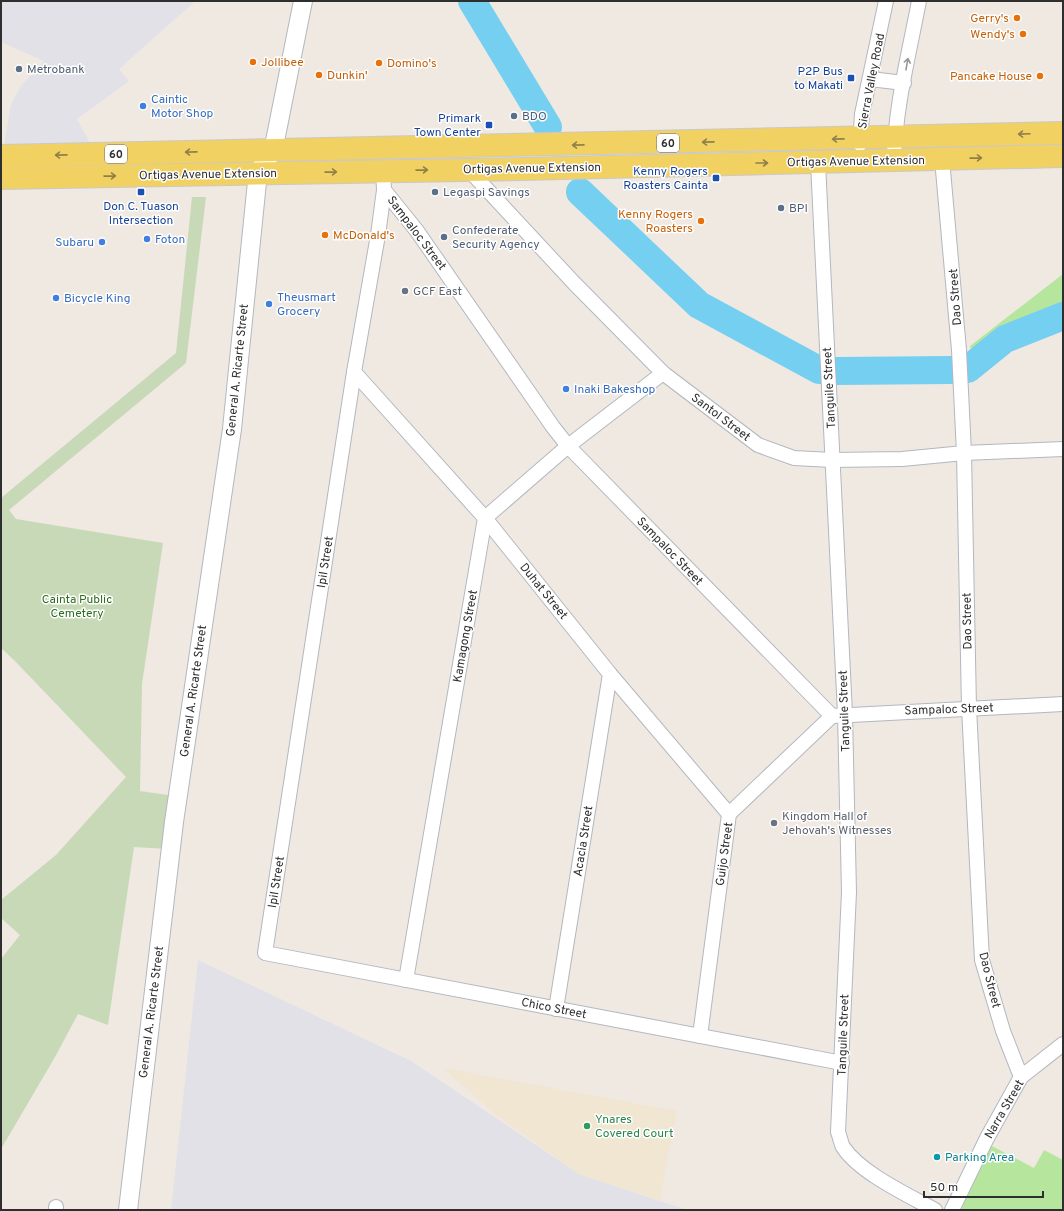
<svg xmlns="http://www.w3.org/2000/svg" width="1064" height="1211" viewBox="0 0 1064 1211" font-family="Overpass,sans-serif">
	<rect width="100%" height="100%" fill="#efe9e1"/>
	<!-- industrial -->
	<g fill="#e3e1e8">
		<path d="M1,1H193V3L119,69L129,81L77,119L91,145L4,146L11,104L21,86L44,61L1,42Z"/>
		<path d="M198,960L411,1061L579,1174L687,1210H171Z"/>
	</g>
	<!-- education -->
	<path fill="#f0e6d1" d="M443,1068L677,1111L660,1200L579,1174L496,1115Z"/>
	<!-- green -->
	<g fill="#b6e59e">
		<path d="M1063,274V312L1004,335L974,359L970,346Z"/>
		<path d="M988,1144L1034,1168L1044,1150L1063,1160V1210H952Z"/>
	</g>
	<!-- cemetery -->
	<path fill="#c8d9b8" d="M192,197H206L186,363L9,510L16,519L163,543L142,684L140,791L175,796L168,849L134,847L108,1025L78,1014L55,1057L1,1149V959L20,935L1,918V900L56,855L126,777L14,660L1,648V498L176,353Z"/>
	<g fill="none" stroke-linecap="round" stroke-linejoin="round">
		<!-- river -->
		<g stroke="#75cff0" stroke-width="28">
			<path d="M472,1L548,127"/>
			<path d="M580,192L699,305L819,370"/>
			<path d="M968,369L1005,339L1063,316"/>
			<path d="M837,371L951,370"/>
		</g>
		<defs>
			<g id="minor">
				<path d="M870,79L904,83"/>
				<path d="M860,144L862,114L886,1"/>
				<path d="M942,159L959,350L964,453L969,708L982,960L1003,1031L1021,1077"/>
				<path d="M894,161C895,107 909,54 919,1"/>
				<path d="M818,163L845,714L849,892L838,1132C840,1137 841,1143 843,1147C860,1173 908,1195 935,1210"/>
				<path d="M469,170L574,283L663,373L758,445L794,458L832,460L902,459L964,453L1063,449"/>
				<path d="M383,171L384,190L378,235L354,372L265,953L842,1063"/>
				<path d="M384,190L417,231L553,427L568,446L832,716L1063,704"/>
				<path d="M354,372L485,518L610,674L729,814"/>
				<path d="M406,980L485,518L568,446L663,373"/>
				<path d="M556,1009L610,674"/>
				<path d="M700,1036L729,814L832,716"/>
				<path d="M56,1207V1210"/>
				<path d="M952,1210L987,1138L1021,1077L1063,1044"/>
			</g>
			<path id="tertiary" d="M128,1210L174,822L232,429L258,172L273,151L303,1"/>
			<g id="primary">
				<path d="M1,156L1063,133"/>
				<path d="M1,178L521,169L1063,156"/>
			</g>
		</defs>
		<!-- minor casing -->
		<use href="#minor" stroke="#b4b7c1" stroke-width="16"/>
		<!-- tertiary casing -->
		<use href="#tertiary" stroke="#b4b7c1" stroke-width="20"/>
		<!-- primary casing -->
		<use href="#primary" stroke="#c9c9c9" stroke-width="24"/>
		<!-- minor -->
		<use href="#minor" stroke="#fff" stroke-width="14"/>
		<!-- tertiary -->
		<use href="#tertiary" stroke="#fff" stroke-width="18"/>
		<!-- primary -->
		<use href="#primary" stroke="#f2d163" stroke-width="22"/>
	</g>
	<!-- one-way arrows -->
	<defs><path id="oneway-shaft" d="M-6 0H5M1.5-3L5.5 0L1.5 3" fill="none" stroke-width="1.6" stroke-linecap="round" stroke-linejoin="round"/></defs>
	<use stroke="#969696" href="#oneway-shaft" transform="translate(907 64) rotate(-80)"/>
	<g stroke="#908048">
		<use href="#oneway-shaft" transform="translate(1024 134) rotate(178)"/>
		<use href="#oneway-shaft" transform="translate(838 139) rotate(179)"/>
		<use href="#oneway-shaft" transform="translate(708 142) rotate(179)"/>
		<use href="#oneway-shaft" transform="translate(578 145) rotate(179)"/>
		<use href="#oneway-shaft" transform="translate(191 152) rotate(179)"/>
		<use href="#oneway-shaft" transform="translate(61 155) rotate(179)"/>
		<use href="#oneway-shaft" transform="translate(976 158) rotate(-1)"/>
		<use href="#oneway-shaft" transform="translate(762 163)"/>
		<use href="#oneway-shaft" transform="translate(422 170) rotate(-1)"/>
		<use href="#oneway-shaft" transform="translate(331 172) rotate(-1)"/>
		<use href="#oneway-shaft" transform="translate(110 176) rotate(-1)"/>
	</g>
	<!-- markers -->
	<g fill="#e8710a" stroke="#fff" stroke-width="1.5">
		<circle cx="1017" cy="18" r="4"/>
		<circle cx="1023" cy="34" r="4"/>
		<circle cx="253" cy="62" r="4"/>
		<circle cx="379" cy="63" r="4"/>
		<circle cx="319" cy="75" r="4"/>
		<circle cx="1040" cy="76" r="4"/>
		<circle cx="701" cy="221" r="4"/>
		<circle cx="325" cy="235" r="4"/>
	</g>
	<g fill="#5c6f8a" stroke="#fff" stroke-width="1.5">
		<circle cx="19" cy="69" r="4"/>
		<circle cx="514" cy="116" r="4"/>
		<circle cx="435" cy="192" r="4"/>
		<circle cx="781" cy="208" r="4"/>
		<circle cx="444" cy="237" r="4"/>
	</g>
	<g fill="#1a4fb4" stroke="#fff" stroke-width="1.5">
		<rect x="847" y="74" width="8" height="8" rx="2"/>
		<rect x="485" y="121" width="8" height="8" rx="2"/>
		<rect x="712" y="174" width="8" height="8" rx="2"/>
		<rect x="137" y="188" width="8" height="8" rx="2"/>
	</g>
	<g fill="#3f7fe0" stroke="#fff" stroke-width="1.5">
		<circle cx="143" cy="106" r="4"/>
		<circle cx="147" cy="239" r="4"/>
		<circle cx="102" cy="242" r="4"/>
		<circle cx="56" cy="298" r="4"/>
		<circle cx="269" cy="304" r="4"/>
		<circle cx="566" cy="389" r="4"/>
	</g>
	<g fill="#6b7280" stroke="#fff" stroke-width="1.5">
		<circle cx="405" cy="291" r="4"/>
		<circle cx="774" cy="823" r="4"/>
	</g>
	<circle fill="#2e9e5b" stroke="#fff" stroke-width="1.5" cx="587" cy="1126" r="4"/>
	<circle fill="#0f9aa8" stroke="#fff" stroke-width="1.5" cx="937" cy="1157" r="4"/>
	<g text-anchor="middle" stroke-width="3" stroke-linejoin="round" paint-order="stroke">
		<!-- shield labels -->
		<g fill="#fff" stroke="#6d6d6d" stroke-width="1">
			<rect x="657" y="134" width="22" height="18" rx="3"/>
			<rect x="105" y="145" width="22" height="18" rx="3"/>
		</g>
		<g font-size="11" font-weight="bold" fill="#2e2e2e">
			<text x="668" y="147">60</text>
			<text x="116" y="158">60</text>
		</g>
		<!-- food labels -->
		<g font-size="12" fill="#c56008" stroke="#fff" text-anchor="end">
			<text x="1009" y="22">Gerry's</text>
			<text x="1015" y="38">Wendy's</text>
			<text x="261" y="66" text-anchor="start">Jollibee</text>
			<text x="387" y="67" text-anchor="start">Domino's</text>
			<text x="327" y="79" text-anchor="start">Dunkin'</text>
			<text x="1032" y="80">Pancake House</text>
			<text x="693" y="218">Kenny Rogers<tspan x="693" dy="14">Roasters</tspan></text>
			<text x="333" y="239" text-anchor="start">McDonald's</text>
		</g>
		<!-- service labels -->
		<g font-size="12" fill="#4e5e75" stroke="#fff" text-anchor="start">
			<text x="27" y="73">Metrobank</text>
			<text x="522" y="120">BDO</text>
			<text x="443" y="196">Legaspi Savings</text>
			<text x="789" y="212">BPI</text>
			<text x="452" y="234">Confederate<tspan x="452" dy="14">Security Agency</tspan></text>
		</g>
		<!-- transit labels -->
		<g font-size="12" fill="#164399" stroke="#fff" text-anchor="end">
			<text x="843" y="75">P2P Bus<tspan x="843" dy="14">to Makati</tspan></text>
			<text x="481" y="122">Primark<tspan x="481" dy="14">Town Center</tspan></text>
			<text x="708" y="175">Kenny Rogers<tspan x="708" dy="14">Roasters Cainta</tspan></text>
			<text x="141" y="210" text-anchor="middle">Don C. Tuason<tspan x="141" dy="14">Intersection</tspan></text>
		</g>
		<!-- street labels -->
		<g font-size="12" fill="#2e2e2e" stroke="#fff">
			<text transform="translate(871 81) rotate(-79)" y="4">Sierra Valley Road</text>
			<text transform="translate(856 161) rotate(-1)" y="4">Ortigas Avenue Extension</text>
			<text transform="translate(532 168) rotate(-1)" y="4">Ortigas Avenue Extension</text>
			<text transform="translate(208 174) rotate(-1)" y="4">Ortigas Avenue Extension</text>
			<text transform="translate(417 233) rotate(53)" y="4">Sampaloc Street</text>
			<text transform="translate(955 297) rotate(-94)" y="4">Dao Street</text>
			<text transform="translate(237 370) rotate(-84)" y="4">General A. Ricarte Street</text>
			<text transform="translate(829 388) rotate(-93)" y="4">Tanguile Street</text>
			<text transform="translate(721 417) rotate(37)" y="4">Santol Street</text>
			<text transform="translate(670 551) rotate(46)" y="4">Sampaloc Street</text>
			<text transform="translate(325 562) rotate(-81)" y="4">Ipil Street</text>
			<text transform="translate(544 591) rotate(51)" y="4">Duhat Street</text>
			<text transform="translate(967 621) rotate(-91)" y="4">Dao Street</text>
			<text transform="translate(465 636) rotate(-80)" y="4">Kamagong Street</text>
			<text transform="translate(193 691) rotate(-82)" y="4">General A. Ricarte Street</text>
			<text transform="translate(949 709) rotate(-2)" y="4">Sampaloc Street</text>
			<text transform="translate(844 711) rotate(-92)" y="4">Tanguile Street</text>
			<text transform="translate(583 841) rotate(-81)" y="4">Acacia Street</text>
			<text transform="translate(724 854) rotate(-82)" y="4">Guijo Street</text>
			<text transform="translate(276 882) rotate(-81)" y="4">Ipil Street</text>
			<text transform="translate(990 980) rotate(76)" y="4">Dao Street</text>
			<text transform="translate(554 1008) rotate(11)" y="4">Chico Street</text>
			<text transform="translate(151 1012) rotate(-83)" y="4">General A. Ricarte Street</text>
			<text transform="translate(843 1035) rotate(-88)" y="4">Tanguile Street</text>
			<text transform="translate(1004 1109) rotate(-60)" y="4">Narra Street</text>
		</g>
		<!-- shop labels -->
		<g font-size="12" fill="#366cbe" stroke="#fff" text-anchor="start">
			<text x="151" y="103">Caintic<tspan x="151" dy="14">Motor Shop</tspan></text>
			<text x="155" y="243">Foton</text>
			<text x="94" y="246" text-anchor="end">Subaru</text>
			<text x="277" y="301">Theusmart<tspan x="277" dy="14">Grocery</tspan></text>
			<text x="64" y="302">Bicycle King</text>
			<text x="574" y="393">Inaki Bakeshop</text>
		</g>
		<!-- worship labels -->
		<g font-size="12" fill="#5b616d" stroke="#fff" text-anchor="start">
			<text x="413" y="295">GCF East</text>
			<text x="782" y="820">Kingdom Hall of<tspan x="782" dy="14">Jehovah's Witnesses</tspan></text>
		</g>
		<!-- park labels -->
		<g font-size="12" fill="#2c6e1b" stroke="#fff">
			<text x="77" y="603">Cainta Public<tspan x="77" dy="14">Cemetery</tspan></text>
		</g>
		<!-- leisure labels -->
		<g font-size="12" fill="#27864d" stroke="#fff" text-anchor="start">
			<text x="595" y="1123">Ynares<tspan x="595" dy="14">Covered Court</tspan></text>
		</g>
		<!-- culture labels -->
		<g font-size="12" fill="#0d838f" stroke="#fff" text-anchor="start">
			<text x="945" y="1161">Parking Area</text>
		</g>
	</g>
	<!-- border -->
	<rect width="1064" height="1211" fill="none" stroke="#2e2e2e" stroke-width="4"/>
	<!-- scale -->
	<path d="M924 1191v6h119v-6" fill="none" stroke="#2e2e2e" stroke-width="2"/>
	<text x="930" y="1191" font-size="12" fill="#2e2e2e" stroke="#ffffff" stroke-width="3" paint-order="stroke">50 m</text>
</svg>
